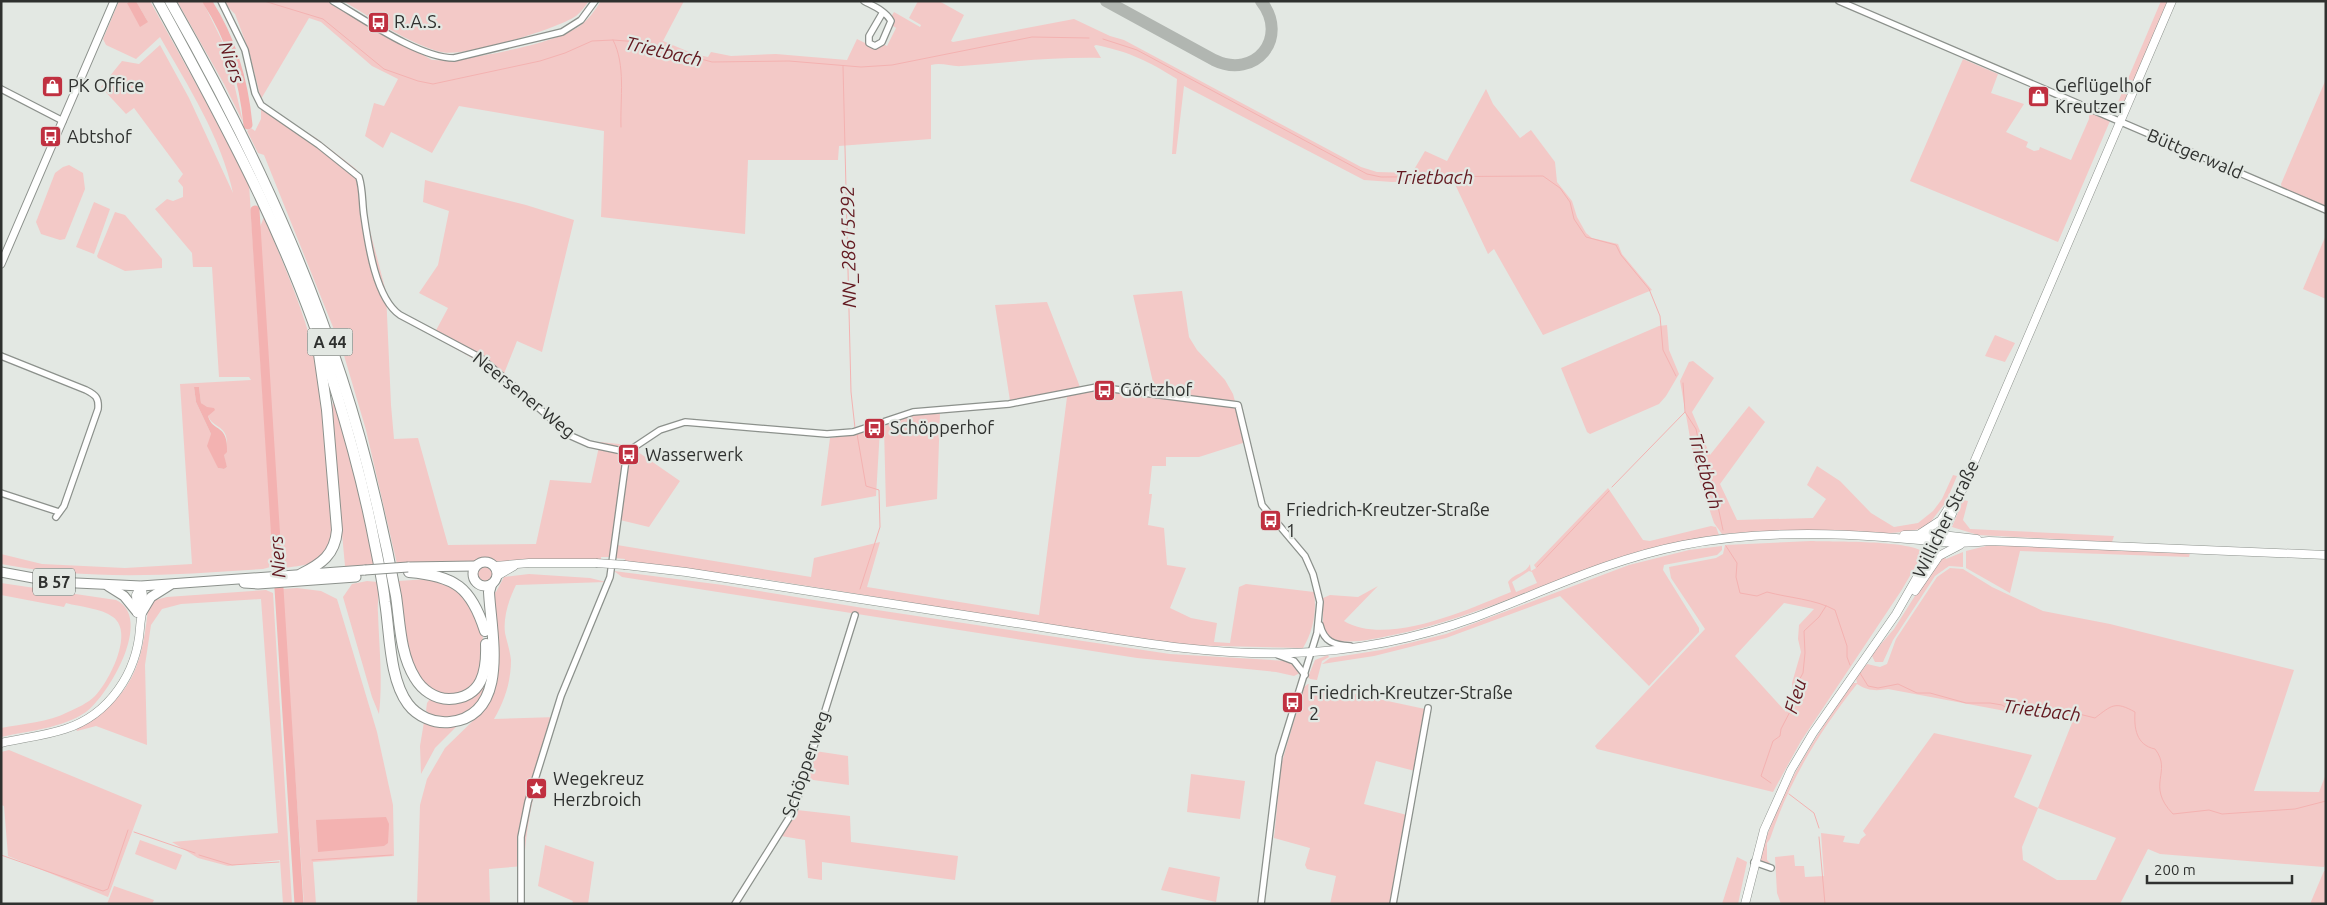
<svg xmlns="http://www.w3.org/2000/svg" width="2327" height="905" viewBox="0 0 2327 905" font-family="Ubuntu,sans-serif">
	<rect width="100%" height="100%" fill="#e3e8e3"/>
	<!-- green -->
	<g fill="#f3c9c7" fill-rule="evenodd">
		<path d="M119,1H130L127,2L148,22L136,1H150L205,100L249,184L274,566L263,569C175,575 89,581 1,564V554L42,564L125,568L192,564L180,384L251,380L249,377H219L212,267H193L192,253L155,209L167,199L173,201L183,197V187L178,181L183,174L134,108L126,114L101,87L122,61L139,64L160,45L189,98L233,193C221,137 188,86 160,37L136,59L106,45L103,39ZM194,387H199L201,403L211,412L208,416C211,425 224,427 226,436C228,443 225,449 224,455C224,458 226,464 227,467L224,469L218,468L211,434L196,402Z"/>
		<path d="M177,1H202L204,4L226,49L243,122L224,84Z"/>
		<path d="M222,1H327L432,60C463,62 557,44 581,25C589,19 595,10 601,1H684L663,41L694,54L708,57L711,52L731,56L776,54L847,60L857,39L865,43L866,41L868,45L873,48L883,44L887,46L896,28L893,26L891,17L894,12L920,27L921,25L909,18L918,1H939L964,15L951,41L953,42L1074,19L1110,36L1124,40L1361,167L1377,172L1412,173L1425,151L1447,161L1486,89L1493,104L1520,138L1531,130L1555,162L1557,182L1572,201L1577,217L1586,233L1592,238L1618,244L1622,254L1652,290L1543,335L1494,249L1488,254L1453,180L1392,182L1364,180L1184,86L1176,154H1172L1177,79C1148,61 1130,52 1096,45L1094,46L1101,58C1054,57 1009,62 962,66C951,67 942,62 931,65V139L839,146L838,160H748L745,234L601,217L604,131L459,106L432,153L391,132L383,148L365,136L374,103L384,106L398,79L372,66L321,22L309,18L261,99L267,108L316,138L356,169L364,185L368,223L386,292L391,405L394,439L418,438L448,545L536,544L550,480L591,483L600,442L628,445L680,481L649,527L620,520L617,545L811,577L814,558L880,542L867,587L1039,615L1067,397L1011,407L995,305L1047,302L1080,387L1099,385L1155,391L1133,295L1182,291L1189,337L1197,350L1225,380L1233,394L1246,442L1199,457H1166V466H1152L1149,494H1152L1148,525L1164,528L1167,565L1186,568L1170,608L1191,618L1217,623L1214,642L1230,643L1239,587L1246,584L1314,592C1317,612 1313,631 1303,648L1175,645L738,575V577L625,562V559L615,558L617,546L612,557H601V560L496,564L484,560L474,564H397L366,430L343,352L264,155L258,153L247,131L251,128L255,131L261,119V99L249,51L235,14Z"/>
		<path d="M343,1H589C585,6 581,12 576,16C557,29 463,58 441,52C407,43 374,19 343,1Z"/>
		<path d="M2161,1H2170L2122,113L2113,114Z"/>
		<path d="M1963,59L1998,74L1991,93L2024,104L2006,132L2028,142L2026,147L2034,151L2039,150L2040,147L2071,160L2089,119V112L2110,121L2058,242L1910,181Z"/>
		<path d="M2326,79V206L2282,188L2281,184Z"/>
		<path d="M69,165L83,173L85,189L65,239L60,240L41,234L36,222L55,173L63,167Z"/>
		<path d="M425,180L526,205L574,220L542,352L517,341L501,381L488,367L433,336L448,308L419,293L438,265L449,211L423,202Z"/>
		<path d="M94,202L110,209L94,254L76,247Z"/>
		<path d="M115,212L125,215L162,259V268L125,271L98,258L97,256Z"/>
		<path d="M264,217C284,265 305,313 317,364C330,419 329,478 334,534C325,563 311,565 283,568L286,551L282,550L279,544L261,267L260,227Z"/>
		<path d="M2326,235V299L2303,289Z"/>
		<path d="M1667,325L1669,350L1679,374L1666,396L1659,404L1590,434L1587,432L1561,368L1659,326Z"/>
		<path d="M1995,335L2015,343L2005,362L1985,356Z"/>
		<path d="M1693,361L1714,378L1692,412L1710,455L1749,406L1765,422L1720,484L1737,520L1813,518L1826,499L1807,485L1817,466L1840,481L1871,513L1894,527L1918,523L1933,511L1942,499L1953,475L1957,476L1946,502L1932,520L1933,524C1900,539 1862,531 1826,530C1792,530 1757,531 1722,534L1714,523L1695,466L1680,381L1689,362Z"/>
		<path d="M334,397L353,465L375,565L345,566L331,414Z"/>
		<path d="M940,413L937,499L886,507L884,428C895,413 923,414 940,413Z"/>
		<path d="M877,427L880,429L876,496L821,506L830,438L852,435Z"/>
		<path d="M1608,488L1643,540L1650,541L1711,526L1716,527L1719,535C1684,540 1649,547 1615,559C1541,584 1471,619 1393,635C1374,639 1349,645 1329,639L1323,630V598L1330,595L1358,597L1378,586L1344,621C1387,647 1469,609 1511,592L1508,582C1514,573 1526,574 1530,564L1531,571L1536,568L1534,565ZM1529,571L1532,572L1537,583L1516,592L1512,582Z"/>
		<path d="M1963,500L1968,501L1963,520L1970,529L2114,536L2112,542L1978,535L1952,527Z"/>
		<path d="M1811,541C1835,542 1906,540 1924,552L1901,591L1801,741L1773,792L1597,749L1595,746L1705,629L1671,578L1669,567L1716,558L1723,554L1725,545ZM1784,603L1814,609L1799,625L1798,639L1801,652L1792,683L1794,700L1786,712L1735,656Z"/>
		<path d="M1990,545L2190,553L2189,557L2020,551L2010,593L1966,568V551Z"/>
		<path d="M1722,546V550L1717,555L1664,565L1663,570L1699,628V632L1649,686L1560,596L1446,638L1374,656L1322,664L1330,658L1381,650L1446,634L1629,565L1689,550Z"/>
		<path d="M1963,552V567L1949,566L1935,576L1893,640L1883,662H1875L1872,656L1873,653L1894,629L1932,569L1943,555L1946,559Z"/>
		<circle cx="485" cy="574" r="10"/>
		<path d="M1950,568L1963,569L1992,587L2043,611L2110,624L2294,670L2254,791L2319,792L2326,774V862L2324,867L2160,854L2148,849L2120,904H1781L1777,893L1775,857L1794,855L1795,866H1804L1805,877L1824,876L1821,833L1845,836L1843,842L1859,844L1861,839L1866,835L1863,831L1934,733L2032,755L2014,797L2038,808L2074,718L2032,716L1888,689C1876,691 1868,691 1857,684C1819,732 1789,781 1770,839L1767,843V860L1770,863L1769,865L1759,861C1779,792 1807,750 1847,691L1853,683H1857L1856,678L1867,664L1880,667L1887,664L1896,639L1937,577ZM2038,808L2116,838L2096,880H2057L2023,860L2022,847Z"/>
		<path d="M614,571L723,585L857,607L1170,654L1287,661L1292,662L1300,673L1294,676L1276,672L1137,658L622,577Z"/>
		<path d="M529,574L590,578L606,582L516,585C509,599 503,617 505,633C507,642 510,651 511,660C511,681 505,700 494,719L557,717C541,766 526,813 524,866L489,869L490,904H417L420,805L427,779L445,748L481,713L492,697L498,676L492,593L496,592L504,577Z"/>
		<path d="M428,579L461,591C468,602 477,615 481,628C485,640 484,671 477,681C461,707 425,694 414,672C404,650 402,606 398,581Z"/>
		<path d="M367,581L378,582C380,593 377,602 378,613C379,646 383,681 379,714L372,697L343,597L352,584Z"/>
		<path d="M1,583L116,600C154,618 109,695 86,712C63,728 28,731 1,737V728C22,724 49,722 68,712C77,708 88,703 95,696C108,683 135,633 113,617C101,608 80,607 66,603L64,607L1,595Z"/>
		<path d="M297,588L321,591L337,599L377,732L393,805L394,856L313,862L316,904H304L283,599V589Z"/>
		<path d="M266,590L273,593L292,904H283L280,860L228,866L198,858L172,842L278,833L261,599L181,604L162,609L151,625L145,665L147,745L96,726L77,731L76,728C131,700 142,667 148,609L152,601L167,597Z"/>
		<path d="M1328,655L1329,657L1322,661L1317,680L1310,679L1308,677L1315,660Z"/>
		<path d="M1308,684L1425,709L1415,771L1376,761L1364,804L1407,815L1391,904H1330L1336,876L1307,869L1305,865L1310,848L1274,838L1281,765L1304,687Z"/>
		<path d="M484,685L487,687C483,693 480,702 474,707C462,718 440,723 426,711L427,703L430,699L476,692Z"/>
		<path d="M424,722L440,727H456L435,748L421,774L420,746Z"/>
		<path d="M9,750L142,805L108,897L8,856L4,806L1,805V752Z"/>
		<path d="M815,751L848,756L849,785L806,779Z"/>
		<path d="M1191,774L1245,781L1240,819L1187,812Z"/>
		<path d="M797,810L850,816L851,842L958,856L955,880L822,862V880L808,878L805,840L781,836Z"/>
		<path d="M140,840L182,855L176,870L135,854Z"/>
		<path d="M545,845L594,862L588,904H572L573,901L538,886Z"/>
		<path d="M1737,857L1747,862L1738,904H1722Z"/>
		<path d="M1169,867L1220,877L1216,902L1161,890Z"/>
		<path d="M2324,871H2326V904H2310Z"/>
		<path d="M114,886L154,900L152,904H107Z"/>
	</g>
	<!-- water -->
	<g fill="#f3b2b1">
		<path d="M130,1H136L148,22L140,27L127,3Z"/>
		<path d="M194,387H199L201,403L207,407L214,408L215,410L208,416C213,433 228,423 227,452L224,455L227,467L224,469L218,468L207,446L211,434L196,402Z"/>
		<path d="M386,817L389,824L388,843L384,846L318,852L316,820Z"/>
	</g>
	<g fill="none" stroke-linecap="round" stroke-linejoin="round">
		<!-- stream -->
		<g stroke="#f3b2b1" stroke-width="1">
			<path d="M264,1L323,19L384,69L418,81L433,84L540,61L565,53L592,41L613,40L639,42L712,62L789,61L861,67L892,65L1032,37L1089,38"/>
			<path d="M209,4L215,1"/>
			<path d="M1103,39L1137,50L1367,174L1381,177L1543,176L1560,188L1570,202L1574,219L1586,237L1616,245L1621,255L1649,289L1660,316L1663,350L1676,376"/>
			<path d="M613,40C626,65 620,98 621,127"/>
			<path d="M843,66L851,392L855,428"/>
			<path d="M1683,383L1685,412L1696,429L1702,458L1713,483L1723,530"/>
			<path d="M857,434L866,486L879,490L880,527L860,589"/>
			<path d="M1612,487L1685,412"/>
			<path d="M1726,546L1737,563L1736,577L1740,593L1757,596L1767,592C1789,598 1815,599 1835,610L1847,646V657L1850,665"/>
			<path d="M1537,567L1609,491"/>
			<path d="M1860,673L1868,686L1878,688L1898,684L1917,693H1930L1966,703H1990L2002,705L2010,710L2062,715L2071,712L2095,718C2112,705 2115,701 2135,712C2134,728 2136,745 2155,749C2173,772 2145,785 2173,814L2209,810L2222,814L2295,809L2326,801"/>
			<path d="M1771,783L1761,776L1773,741L1780,736L1781,729L1796,700V686L1803,673L1805,653L1804,631L1819,617L1826,606"/>
			<path d="M1789,794L1814,813L1819,828"/>
			<path d="M134,832L195,853"/>
			<path d="M1819,837L1825,904"/>
			<path d="M1,855L103,891L108,889L128,830"/>
			<path d="M199,855L232,865L279,862"/>
			<path d="M312,860L392,855"/>
		</g>
		<!-- river -->
		<g stroke="#f3b2b1" stroke-width="9">
			<path d="M207,1C231,38 244,82 248,125"/>
			<path d="M255,210L299,904"/>
		</g>
		<!-- taxiway -->
		<path stroke="#b1b6b1" stroke-width="12" d="M1106,1L1214,60C1255,80 1290,38 1261,1"/>
		<defs>
			<g id="minor">
				<path d="M221,1L245,50L255,93L261,105L319,145L359,177C363,189 362,203 364,216C368,244 376,299 400,315L481,358L571,436L589,444L627,452"/>
				<path d="M333,1C364,19 419,58 454,58L562,32L581,20L595,1"/>
				<path d="M864,1C873,6 886,11 891,21L882,42L875,46L869,43V36L883,12"/>
				<path d="M1839,1L2326,210"/>
				<path d="M1,89L63,121"/>
				<path d="M1,356L86,390C96,395 99,398 98,409L64,506L56,517"/>
				<path d="M627,452L660,430L685,422L827,434L853,432L913,412L1009,404L1097,387L1238,405L1262,505L1305,556L1313,574L1320,602L1317,633L1279,756L1261,904"/>
				<path d="M1,493L59,512"/>
				<path d="M1320,625C1324,642 1334,645 1350,646"/>
				<path d="M1278,655L1294,661L1305,675"/>
				<path d="M1754,862L1771,868"/>
				<path d="M521,904V837L528,802L561,696L610,577L627,452"/>
				<path d="M735,904L794,810L855,615"/>
				<path d="M1393,904L1428,708"/>
			</g>
			<path id="tertiary" d="M1,264L114,1"/>
			<g id="secondary">
				<path d="M1921,533L1941,520L1953,501"/>
				<path d="M1904,535L1933,534L1977,539"/>
				<path d="M625,565L686,572C802,590 919,608 1035,626C1120,639 1206,656 1293,653C1355,651 1418,638 1476,617C1545,591 1610,559 1683,545C1749,532 1816,532 1883,537C1918,539 1953,546 1989,541L2326,555"/>
				<path d="M495,566L529,563H596"/>
				<path d="M497,576L514,566"/>
				<path d="M1915,591L1939,556L1960,545"/>
				<path d="M137,613L136,595L141,586"/>
				<path d="M1,743C22,738 44,736 65,729C109,715 137,673 140,628C141,613 146,601 141,586"/>
				<path d="M1745,904L1764,830L1791,770L1813,733L1896,614L1948,523L2172,1"/>
			</g>
			<g id="primary">
				<circle cx="485" cy="574" r="12"/>
				<path d="M408,567L475,566"/>
				<path d="M1,572L55,582L141,586L365,570"/>
				<path d="M244,583L258,584L356,577"/>
				<path d="M108,586L124,596L137,612"/>
				<path d="M142,612L151,597L170,585"/>
			</g>
			<g id="motorway">
				<path d="M158,1C226,125 295,252 335,388C351,440 365,492 375,545C379,564 383,583 385,602C390,632 389,679 408,704C417,716 434,724 450,722C511,715 491,633 489,592L491,585"/>
				<path d="M170,1C259,157 334,321 375,497C383,530 390,563 396,596C400,623 400,654 415,678C422,690 435,699 449,699C483,698 487,670 486,644"/>
				<path d="M409,572C455,576 471,587 485,631"/>
				<path d="M301,574C321,564 335,555 337,530L327,410L319,354"/>
			</g>
		</defs>
		<!-- minor casing -->
		<use href="#minor" stroke="#8c918c" stroke-width="8"/>
		<!-- tertiary casing -->
		<use href="#tertiary" stroke="#8c918c" stroke-width="9"/>
		<!-- secondary casing -->
		<use href="#secondary" stroke="#8c918c" stroke-width="9"/>
		<!-- primary casing -->
		<use href="#primary" stroke="#8c918c" stroke-width="11"/>
		<!-- motorway casing -->
		<use href="#motorway" stroke="#8c918c" stroke-width="12"/>
		<!-- minor -->
		<use href="#minor" stroke="#fff" stroke-width="5.5"/>
		<!-- tertiary -->
		<use href="#tertiary" stroke="#fff" stroke-width="7"/>
		<!-- secondary -->
		<use href="#secondary" stroke="#fff" stroke-width="8"/>
		<!-- primary -->
		<use href="#primary" stroke="#fff" stroke-width="9"/>
		<!-- motorway -->
		<use href="#motorway" stroke="#fff" stroke-width="10"/>
		<defs>
			<path id="secondary-bridge" d="M596,563L625,565"/>
			<path id="primary-bridge" d="M365,570L408,567"/>
		</defs>
		<!-- secondary-bridge casing -->
		<use href="#secondary-bridge" stroke="#8c918c" stroke-width="9" stroke-linecap="butt"/>
		<!-- primary-bridge casing -->
		<use href="#primary-bridge" stroke="#8c918c" stroke-width="11" stroke-linecap="butt"/>
		<!-- secondary-bridge -->
		<use href="#secondary-bridge" stroke="#fff" stroke-width="8"/>
		<!-- primary-bridge -->
		<use href="#primary-bridge" stroke="#fff" stroke-width="9"/>
	</g>
	<!-- icons -->
	<defs>
		<symbol id="bus-square" viewBox="-11 -11 22 22"><rect x="-9" y="-9" width="18" height="18" rx="4" fill="#c03040" stroke="#e3e8e3"/><path d="M-5-6H5V4H4V6H2V4H-2V6H-4V4H-5ZM-3.5-4V0h7V-4ZM-3.5 1.2v1.5H-2V1.2ZM2 1.2v1.5H3.5V1.2Z" fill="#fff"/></symbol>
		<symbol id="shop-square" viewBox="-11 -11 22 22"><rect x="-9" y="-9" width="18" height="18" rx="4" fill="#c03040" stroke="#e3e8e3"/><path d="M-5-2.5h2.3a2.7 3.5 0 0 1 5.4 0H5L5.5 6h-11ZM-1.5-2.5h3a1.5 2.3 0 0 0-3 0Z" fill="#fff"/></symbol>
		<symbol id="sight-square" viewBox="-11 -11 22 22"><rect x="-9" y="-9" width="18" height="18" rx="4" fill="#c03040" stroke="#e3e8e3"/><path d="M0-6L1.8-2.2L6-1.7L2.9 1.2L3.7 5.4L0 3.3L-3.7 5.4L-2.9 1.2L-6-1.7L-1.8-2.2Z" fill="#fff"/></symbol>
	</defs>
	<g fill-rule="evenodd">
		<use href="#bus-square" x="366" y="10" width="25" height="25"/>
		<use href="#shop-square" x="40" y="74" width="25" height="25"/>
		<use href="#shop-square" x="2026" y="84" width="25" height="25"/>
		<use href="#bus-square" x="38" y="124" width="25" height="25"/>
		<use href="#bus-square" x="1092" y="378" width="25" height="25"/>
		<use href="#bus-square" x="862" y="416" width="25" height="25"/>
		<use href="#bus-square" x="616" y="442" width="25" height="25"/>
		<use href="#bus-square" x="1258" y="508" width="25" height="25"/>
		<use href="#bus-square" x="1280" y="690" width="25" height="25"/>
		<use href="#sight-square" x="524" y="776" width="25" height="25"/>
	</g>
	<g text-anchor="middle" stroke-width="4.5" stroke-linejoin="round" paint-order="stroke">
		<!-- shield labels -->
		<g fill="#e3e8e3" stroke="#656865" stroke-width="1">
			<rect x="307.5" y="328.5" width="45" height="27" rx="4"/>
			<rect x="33" y="568.5" width="42" height="27" rx="4"/>
		</g>
		<g font-size="16" font-weight="bold" fill="#2f312f">
			<text x="330" y="348">A 44</text>
			<text x="54" y="588">B 57</text>
		</g>
		<!-- poi labels -->
		<g font-size="18" fill="#2f312f" stroke="#e3e8e3" text-anchor="start">
			<text x="394" y="28">R.A.S.</text>
			<text x="68" y="92">PK Office</text>
			<text x="2055" y="92">Geflügelhof<tspan x="2055" dy="21">Kreutzer</tspan></text>
			<text x="67" y="143">Abtshof</text>
			<text x="1120" y="396">Görtzhof</text>
			<text x="890" y="434">Schöpperhof</text>
			<text x="645" y="461">Wasserwerk</text>
			<text x="1286" y="516">Friedrich-Kreutzer-Straße<tspan x="1286" dy="21">1</tspan></text>
			<text x="1309" y="699">Friedrich-Kreutzer-Straße<tspan x="1309" dy="21">2</tspan></text>
			<text x="553" y="785">Wegekreuz<tspan x="553" dy="21">Herzbroich</tspan></text>
		</g>
		<!-- street labels -->
		<g font-size="18" fill="#2f312f" stroke="#e3e8e3">
			<text transform="translate(2195 154) rotate(23)" y="6">Büttgerwald</text>
			<text transform="translate(524 395) rotate(39)" y="6">Neersener Weg</text>
			<text transform="translate(1946 519) rotate(-64)" y="6">Willicher Straße</text>
			<text transform="translate(806 764) rotate(-71)" y="6">Schöpperweg</text>
		</g>
		<!-- water labels -->
		<g font-size="19" font-style="italic" fill="#631920" stroke="#e3e8e3">
			<text transform="translate(664 51) rotate(13)" y="7">Trietbach</text>
			<text transform="translate(232 62) rotate(71)" y="7">Niers</text>
			<text x="1434" y="184">Trietbach</text>
			<text transform="translate(848 247) rotate(-91)" y="7">NN_28615292</text>
			<text transform="translate(1706 471) rotate(74)" y="7">Trietbach</text>
			<text transform="translate(277 557) rotate(-94)" y="7">Niers</text>
			<text transform="translate(1795 696) rotate(-73)" y="7">Fleu</text>
			<text transform="translate(2042 710) rotate(7)" y="7">Trietbach</text>
		</g>
	</g>
	<!-- border -->
	<rect width="2327" height="905" fill="none" stroke="#2f312f" stroke-width="5"/>
	<!-- scale -->
	<path d="M2147 875v8h145v-8" fill="none" stroke="#2f312f" stroke-width="2.5"/>
	<text x="2154" y="875" font-size="15" fill="#2f312f" stroke="#e3e8e3" stroke-width="4" paint-order="stroke">200 m</text>
</svg>
